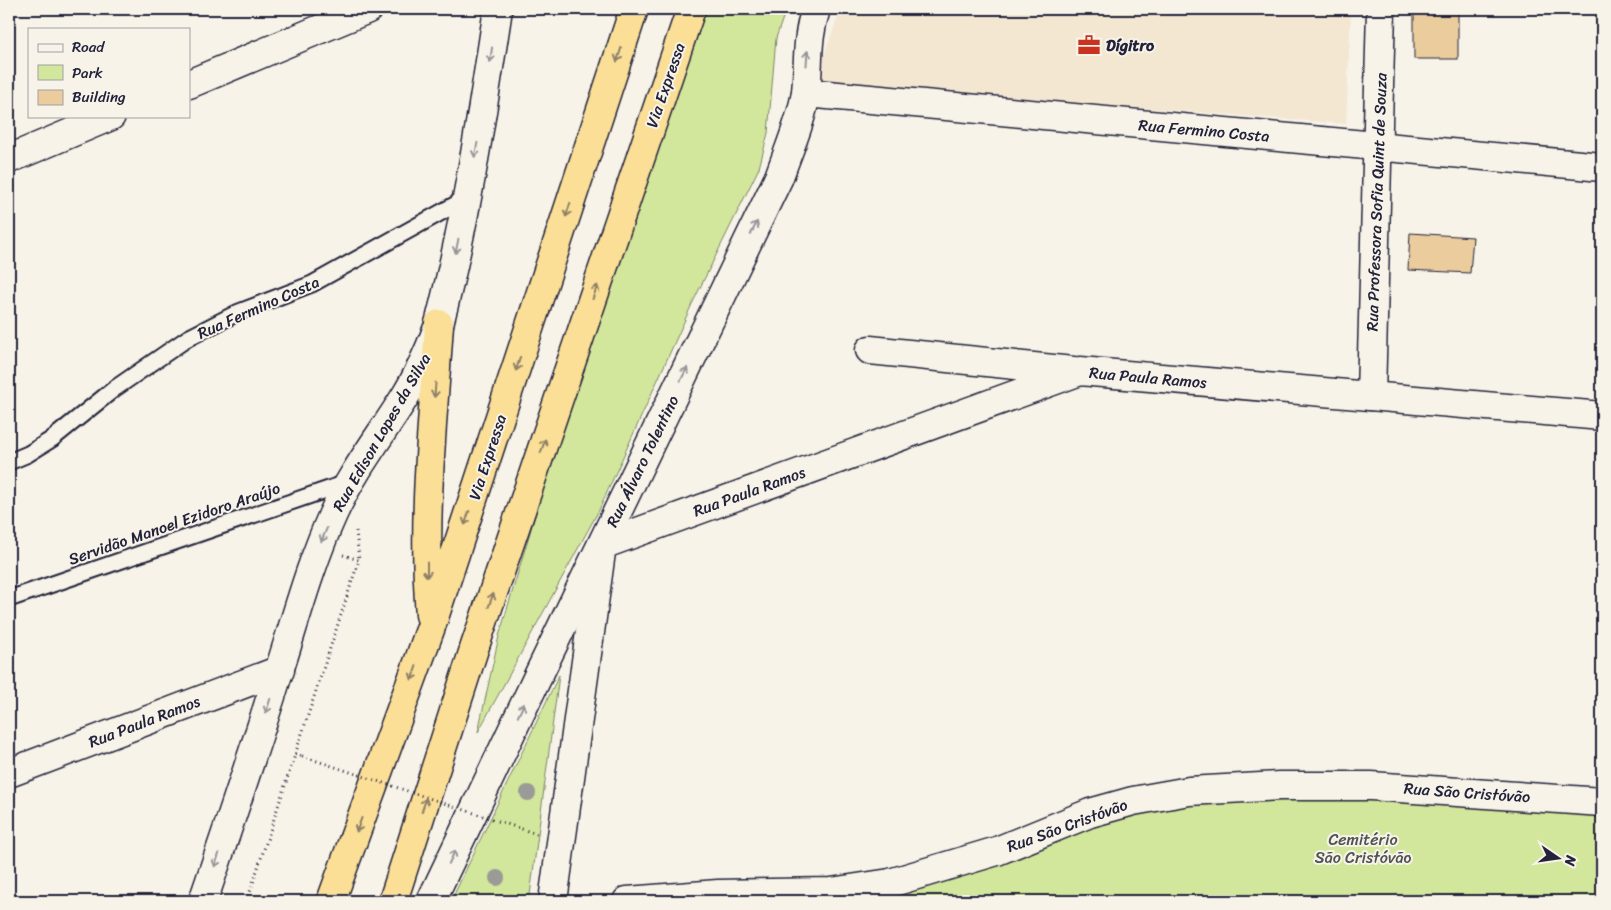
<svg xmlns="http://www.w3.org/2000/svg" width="1611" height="910" viewBox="0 0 1611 910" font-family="Sriracha,sans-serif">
	<rect width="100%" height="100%" fill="#f7f3e8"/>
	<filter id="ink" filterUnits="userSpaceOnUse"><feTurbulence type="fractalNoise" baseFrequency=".02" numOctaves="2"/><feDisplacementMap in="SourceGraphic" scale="10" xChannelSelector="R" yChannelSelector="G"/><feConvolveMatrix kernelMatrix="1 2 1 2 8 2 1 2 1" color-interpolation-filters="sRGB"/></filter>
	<g filter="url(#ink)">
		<!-- built -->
		<path fill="#f3e7d2" d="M841,9H1351L1346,124L814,82Z"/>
		<!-- green -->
		<g fill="#d2e79b" stroke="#7a846b">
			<path d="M705,9H786L776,38L768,133L759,168L692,304L599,510L478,732L499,636L569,402L663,126Z"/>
			<path d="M559,675L530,895L500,901H451Z"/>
			<path d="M1390,793L1602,810V901H854L853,898H887L1108,813L1186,802Z"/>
		</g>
		<!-- building -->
		<g fill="#eacc9d" stroke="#22223b">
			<rect x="1414" y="11" width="44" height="48"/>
			<path d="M1410,233L1473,237L1470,273L1408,270Z"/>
		</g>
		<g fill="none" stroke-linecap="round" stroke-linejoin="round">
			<defs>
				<g id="lane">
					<path d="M9,462L28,454L52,439L114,389L188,338L239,312L312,284L467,198"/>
					<path d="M9,599L349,482"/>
				</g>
				<g id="street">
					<path d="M189,84L368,9"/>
					<path d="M806,93L1602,167"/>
					<path d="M9,159L111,116"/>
					<path d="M870,350L1073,371"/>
					<path d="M1371,396L1381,9"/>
					<path d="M9,773L280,670"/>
					<path d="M203,901C229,825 255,748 279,671C296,618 310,565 333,514C352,472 382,434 406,395C419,374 428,353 437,330"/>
					<path d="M553,901L602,545L1080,371L1602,416"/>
					<path d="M627,901L718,894L831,892L890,883L997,851L1090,813L1133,801L1189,791L1280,786H1371L1602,802"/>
				</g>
				<g id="secondary">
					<path d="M439,324C466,221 482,114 498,9"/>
					<path d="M431,901L539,674L779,177C788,151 802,120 806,92C809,63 806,38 816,9"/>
				</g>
				<g id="highway">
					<path d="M430,615C422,518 433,421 439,324"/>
					<path d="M331,901L431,627L634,9"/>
					<path d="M393,901L475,646L691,9"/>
				</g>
			</defs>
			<!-- lane casing -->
			<use href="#lane" stroke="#22223b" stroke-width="19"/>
			<!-- street casing -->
			<use href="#street" stroke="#22223b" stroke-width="31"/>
			<!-- secondary casing -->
			<use href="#secondary" stroke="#22223b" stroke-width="31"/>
			<!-- highway casing -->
			<use href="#highway" stroke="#22223b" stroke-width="31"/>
			<!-- path -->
			<g stroke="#22223b" stroke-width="3" stroke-dasharray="1 4" stroke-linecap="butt">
				<path d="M343,555L359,560L356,531"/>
				<path d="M295,754L302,756"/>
				<path d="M498,821L537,834"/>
				<path d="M247,901L358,563"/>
			</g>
			<!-- lane -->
			<use href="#lane" stroke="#f7f3e8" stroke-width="15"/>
			<!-- street -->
			<use href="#street" stroke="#f7f3e8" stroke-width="28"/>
			<!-- secondary -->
			<use href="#secondary" stroke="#f7f3e8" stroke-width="28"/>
			<!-- highway -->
			<use href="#highway" stroke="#fbdf96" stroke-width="28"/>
			<!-- path-bridge -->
			<path stroke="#22223b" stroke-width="3" stroke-dasharray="1 4" stroke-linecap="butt" d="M302,756L495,820"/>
		</g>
		<!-- trees -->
		<g fill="#9a9b96">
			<circle cx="528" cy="793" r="8"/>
			<circle cx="497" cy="878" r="8"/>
		</g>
		<!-- one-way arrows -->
		<defs><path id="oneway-shaft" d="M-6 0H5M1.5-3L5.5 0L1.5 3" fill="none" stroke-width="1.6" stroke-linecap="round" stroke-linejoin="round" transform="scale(1.25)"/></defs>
		<g stroke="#97959a">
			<use href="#oneway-shaft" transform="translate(491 55) rotate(98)"/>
			<use href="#oneway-shaft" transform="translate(807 58) rotate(-86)"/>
			<use href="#oneway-shaft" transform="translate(476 150) rotate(101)"/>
			<use href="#oneway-shaft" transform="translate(754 228) rotate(-64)"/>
			<use href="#oneway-shaft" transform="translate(457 246) rotate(101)"/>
			<use href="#oneway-shaft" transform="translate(684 374) rotate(-64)"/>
			<use href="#oneway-shaft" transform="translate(324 535) rotate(113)"/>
			<use href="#oneway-shaft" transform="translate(268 706) rotate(108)"/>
			<use href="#oneway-shaft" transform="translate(521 710) rotate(-65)"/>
			<use href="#oneway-shaft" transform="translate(452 857) rotate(-65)"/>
			<use href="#oneway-shaft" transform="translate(217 860) rotate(108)"/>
		</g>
		<g stroke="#8e8068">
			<use href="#oneway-shaft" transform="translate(619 55) rotate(108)"/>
			<use href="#oneway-shaft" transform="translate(568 210) rotate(108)"/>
			<use href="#oneway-shaft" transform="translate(595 292) rotate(-71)"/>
			<use href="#oneway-shaft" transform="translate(518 364) rotate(108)"/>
			<use href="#oneway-shaft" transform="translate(435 390) rotate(94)"/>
			<use href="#oneway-shaft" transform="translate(543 446) rotate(-71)"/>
			<use href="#oneway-shaft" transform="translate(467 518) rotate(108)"/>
			<use href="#oneway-shaft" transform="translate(427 570) rotate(90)"/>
			<use href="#oneway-shaft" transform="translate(491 600) rotate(-71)"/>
			<use href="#oneway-shaft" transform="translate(414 673) rotate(110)"/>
			<use href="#oneway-shaft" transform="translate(424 805) rotate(-72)"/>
			<use href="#oneway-shaft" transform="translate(359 825) rotate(110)"/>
		</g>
	</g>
	<!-- icons -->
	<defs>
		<symbol id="office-bare" viewBox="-9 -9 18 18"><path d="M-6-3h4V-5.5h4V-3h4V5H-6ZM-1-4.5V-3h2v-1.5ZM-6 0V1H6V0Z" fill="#c8321e" stroke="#f7f3e8" stroke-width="2.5" paint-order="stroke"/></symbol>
	</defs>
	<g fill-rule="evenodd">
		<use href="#office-bare" x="1073" y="29" width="32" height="32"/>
	</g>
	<g text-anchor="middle" stroke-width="4" stroke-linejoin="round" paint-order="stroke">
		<!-- poi labels -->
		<g font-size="16" font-weight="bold" fill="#22223b" stroke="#f7f3e8" text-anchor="start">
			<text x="1106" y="51">Dígitro</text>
		</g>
		<!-- street labels -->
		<g font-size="16" fill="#22223b" stroke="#f7f3e8">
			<text transform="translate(665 85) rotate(-71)" y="6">Via Expressa</text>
			<text transform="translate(1204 130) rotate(5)" y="6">Rua Fermino Costa</text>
			<text transform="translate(1376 202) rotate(-88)" y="6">Rua Professora Sofia Quint de Souza</text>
			<text transform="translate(258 307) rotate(-24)" y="6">Rua Fermino Costa</text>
			<text transform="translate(1148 377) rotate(5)" y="6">Rua Paula Ramos</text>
			<text transform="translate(381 432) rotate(-60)" y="6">Rua Edison Lopes da Silva</text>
			<text transform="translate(487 457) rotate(-72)" y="6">Via Expressa</text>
			<text transform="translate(642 461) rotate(-64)" y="6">Rua Álvaro Tolentino</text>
			<text transform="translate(749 491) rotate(-20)" y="6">Rua Paula Ramos</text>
			<text transform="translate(174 523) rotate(-19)" y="6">Servidão Manoel Ezidoro Araújo</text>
			<text transform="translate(144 721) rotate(-21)" y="6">Rua Paula Ramos</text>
			<text transform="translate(1467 792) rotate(4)" y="6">Rua São Cristóvão</text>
			<text transform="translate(1067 825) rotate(-20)" y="6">Rua São Cristóvão</text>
		</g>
		<!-- park labels -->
		<g font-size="16" fill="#4e5353" stroke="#f7f3e8">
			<text x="1363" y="845">Cemitério<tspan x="1363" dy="18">São Cristóvão</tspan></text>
		</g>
	</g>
	<!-- margin -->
	<rect width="1611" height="910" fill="none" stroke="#f7f3e8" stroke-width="30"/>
	<rect x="15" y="15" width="1581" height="880" fill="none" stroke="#22223b" stroke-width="2" filter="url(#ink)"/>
	<!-- legend -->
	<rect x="28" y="28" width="162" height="90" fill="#f7f3e8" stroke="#a29fa3"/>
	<rect x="38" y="44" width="25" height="8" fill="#f7f3e8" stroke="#a29fa3"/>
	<text x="72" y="52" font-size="15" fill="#22223b">Road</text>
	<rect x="38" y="65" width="25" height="15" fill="#d2e79b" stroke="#a29fa3"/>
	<text x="72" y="78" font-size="15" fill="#22223b">Park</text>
	<rect x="38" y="90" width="25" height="15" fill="#eacc9d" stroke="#a29fa3"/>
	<text x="72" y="102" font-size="15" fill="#22223b">Building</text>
	<!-- north arrow -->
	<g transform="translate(1558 858) rotate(103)" stroke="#f7f3e8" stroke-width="4" paint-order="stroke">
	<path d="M0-4L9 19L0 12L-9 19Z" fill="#22223b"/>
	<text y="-8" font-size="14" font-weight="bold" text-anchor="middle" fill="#22223b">N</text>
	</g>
</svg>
